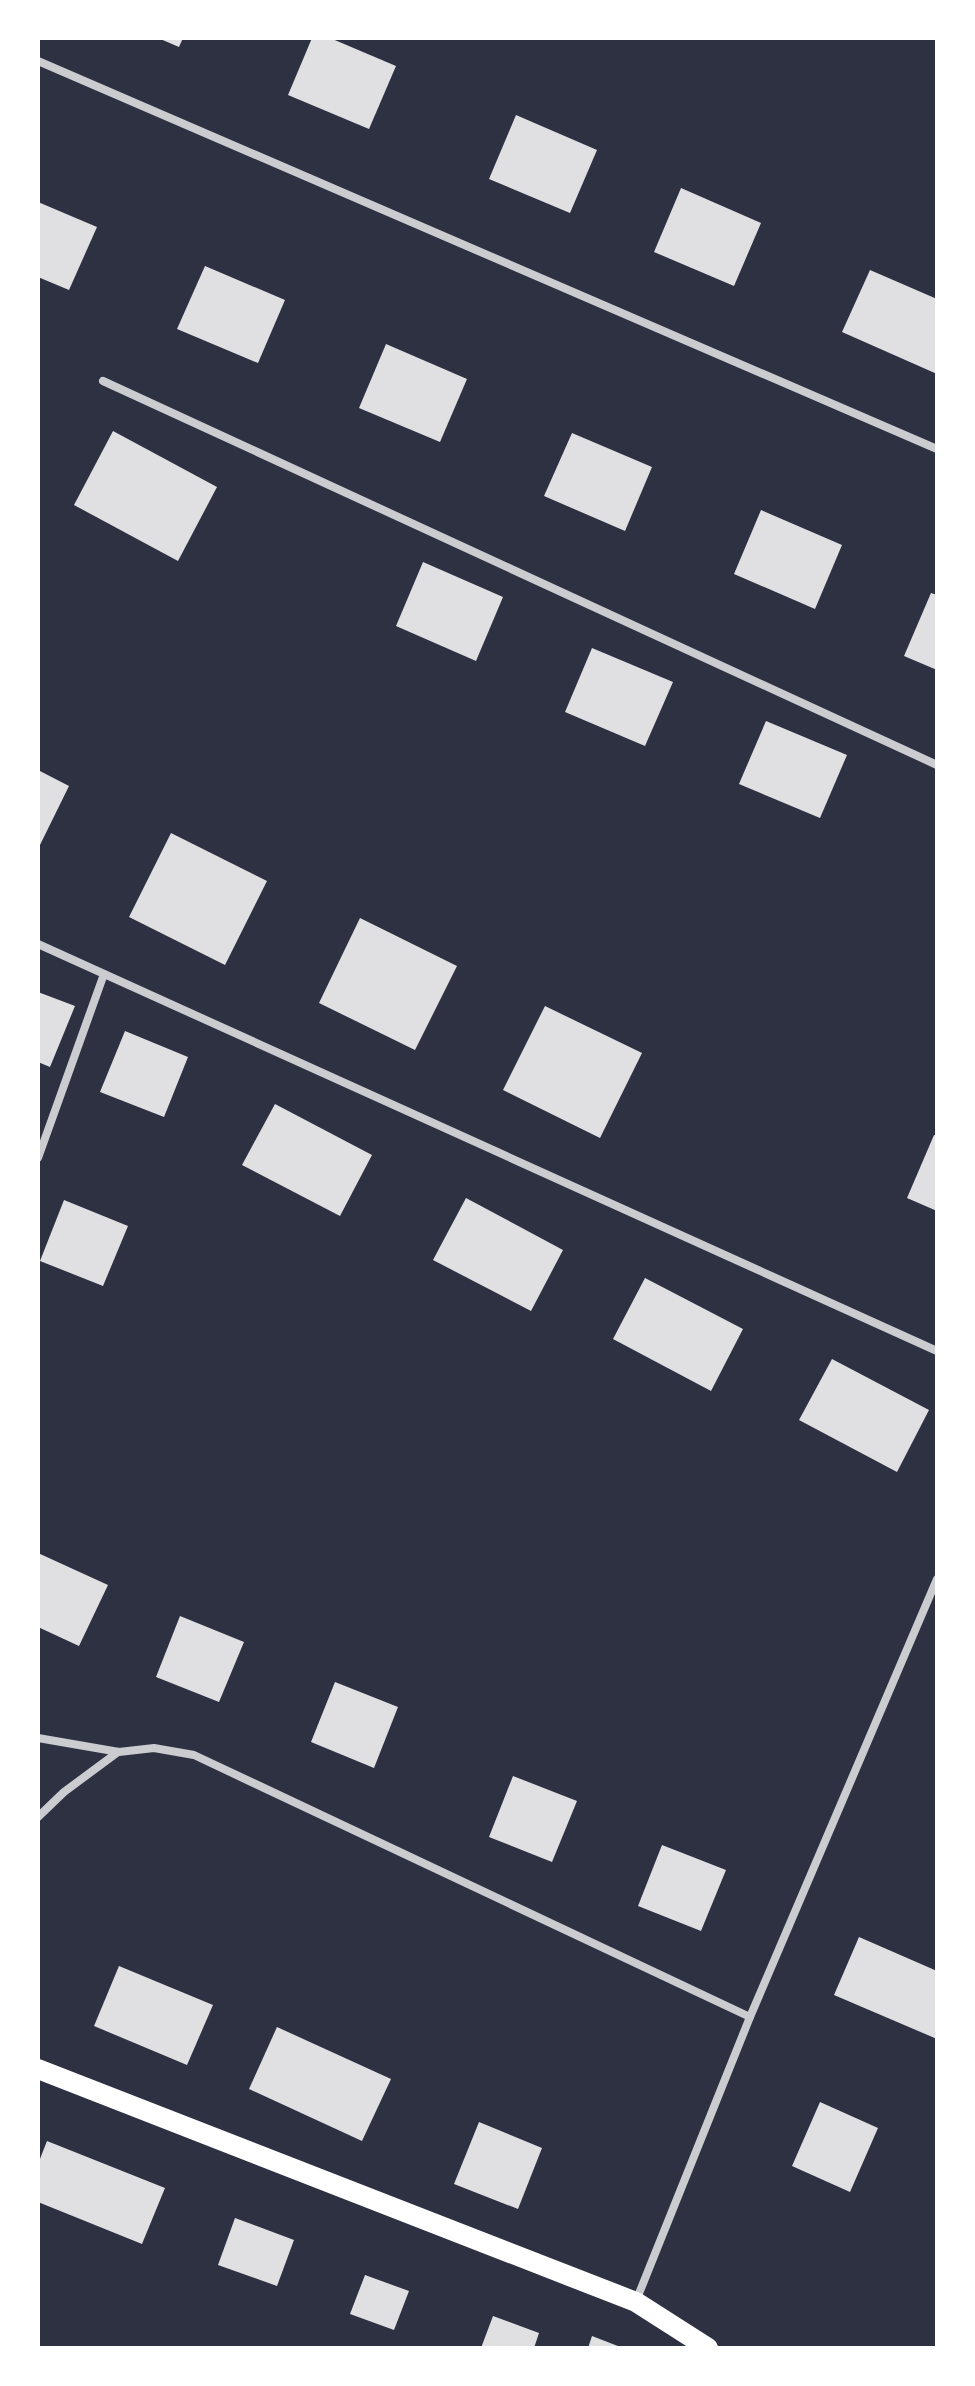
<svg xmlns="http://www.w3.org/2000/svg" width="975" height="2386" viewBox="0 0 975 2386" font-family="'PT Sans',sans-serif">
	<rect width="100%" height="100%" fill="#2d3142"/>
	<!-- building -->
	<g fill="#e0e0e3">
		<path d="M158,38H183L179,47Z"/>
		<path d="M312,38H330L396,66L369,129L288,95Z"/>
		<path d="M516,115L597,150L570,213L489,179Z"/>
		<path d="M681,188L761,223L734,286L654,252Z"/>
		<path d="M38,202L97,227L69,290L38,277Z"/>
		<path d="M205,266L285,300L258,363L177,329Z"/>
		<path d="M870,270L937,299V374L842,332Z"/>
		<path d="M386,344L467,379L440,442L359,408Z"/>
		<path d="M113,431L217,487L178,561L74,505Z"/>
		<path d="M572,433L652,467L625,531L544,496Z"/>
		<path d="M761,510L842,545L815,609L734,574Z"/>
		<path d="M423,562L503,597L476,661L396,626Z"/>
		<path d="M931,593L937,595V670L904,656Z"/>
		<path d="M592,648L673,682L645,746L565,712Z"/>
		<path d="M766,721L847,755L820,818L739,784Z"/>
		<path d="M38,770L69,786L38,849Z"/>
		<path d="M171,833L267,881L225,965L129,917Z"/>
		<path d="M360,918L457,966L415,1050L319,1003Z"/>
		<path d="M38,992L75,1006L50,1067L38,1062Z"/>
		<path d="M545,1006L642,1053L600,1138L503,1090Z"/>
		<path d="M125,1031L188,1057L164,1117L100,1092Z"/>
		<path d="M275,1104L372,1155L340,1216L242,1165Z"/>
		<path d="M934,1135L937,1136V1211L907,1198Z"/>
		<path d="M466,1198L563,1250L531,1311L433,1260Z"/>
		<path d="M64,1200L128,1226L103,1286L40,1261Z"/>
		<path d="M645,1278L743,1329L711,1391L613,1339Z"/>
		<path d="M832,1359L929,1410L897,1472L799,1420Z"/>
		<path d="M38,1553L108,1585L79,1646L38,1627Z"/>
		<path d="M180,1616L244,1642L219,1702L156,1677Z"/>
		<path d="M335,1682L398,1707L374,1768L311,1742Z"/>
		<path d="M513,1776L577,1801L552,1862L489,1837Z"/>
		<path d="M662,1845L726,1870L701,1931L638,1906Z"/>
		<path d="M859,1937L937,1971V2039L834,1995Z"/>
		<path d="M119,1966L213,2005L187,2065L94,2026Z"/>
		<path d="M277,2027L391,2079L362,2141L249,2089Z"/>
		<path d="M820,2102L878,2128L850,2192L792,2166Z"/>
		<path d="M479,2122L542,2148L518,2209L454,2184Z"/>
		<path d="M47,2141L165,2188L142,2244L38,2202V2164Z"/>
		<path d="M235,2218L294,2240L277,2286L218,2265Z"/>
		<path d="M365,2275L409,2291L394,2330L350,2314Z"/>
		<path d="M493,2316L539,2333L534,2348H481Z"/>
		<path d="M592,2336L623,2348H588Z"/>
	</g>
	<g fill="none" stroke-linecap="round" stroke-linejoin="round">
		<!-- minor -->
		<g stroke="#caccd0" stroke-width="8">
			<path d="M38,61L937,449"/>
			<path d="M103,381L937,765"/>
			<path d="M38,944L937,1351"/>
			<path d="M38,1158L104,974"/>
			<path d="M38,1738L119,1752L154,1748L194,1755L750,2017"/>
			<path d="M38,1817L64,1792L118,1752"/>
			<path d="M636,2301L750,2017L937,1579"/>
		</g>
		<!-- primary -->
		<path stroke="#fff" stroke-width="20" d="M38,2069L636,2302L708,2348"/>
	</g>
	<!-- border -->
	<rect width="975" height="2386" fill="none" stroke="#ffffff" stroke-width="80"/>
</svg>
